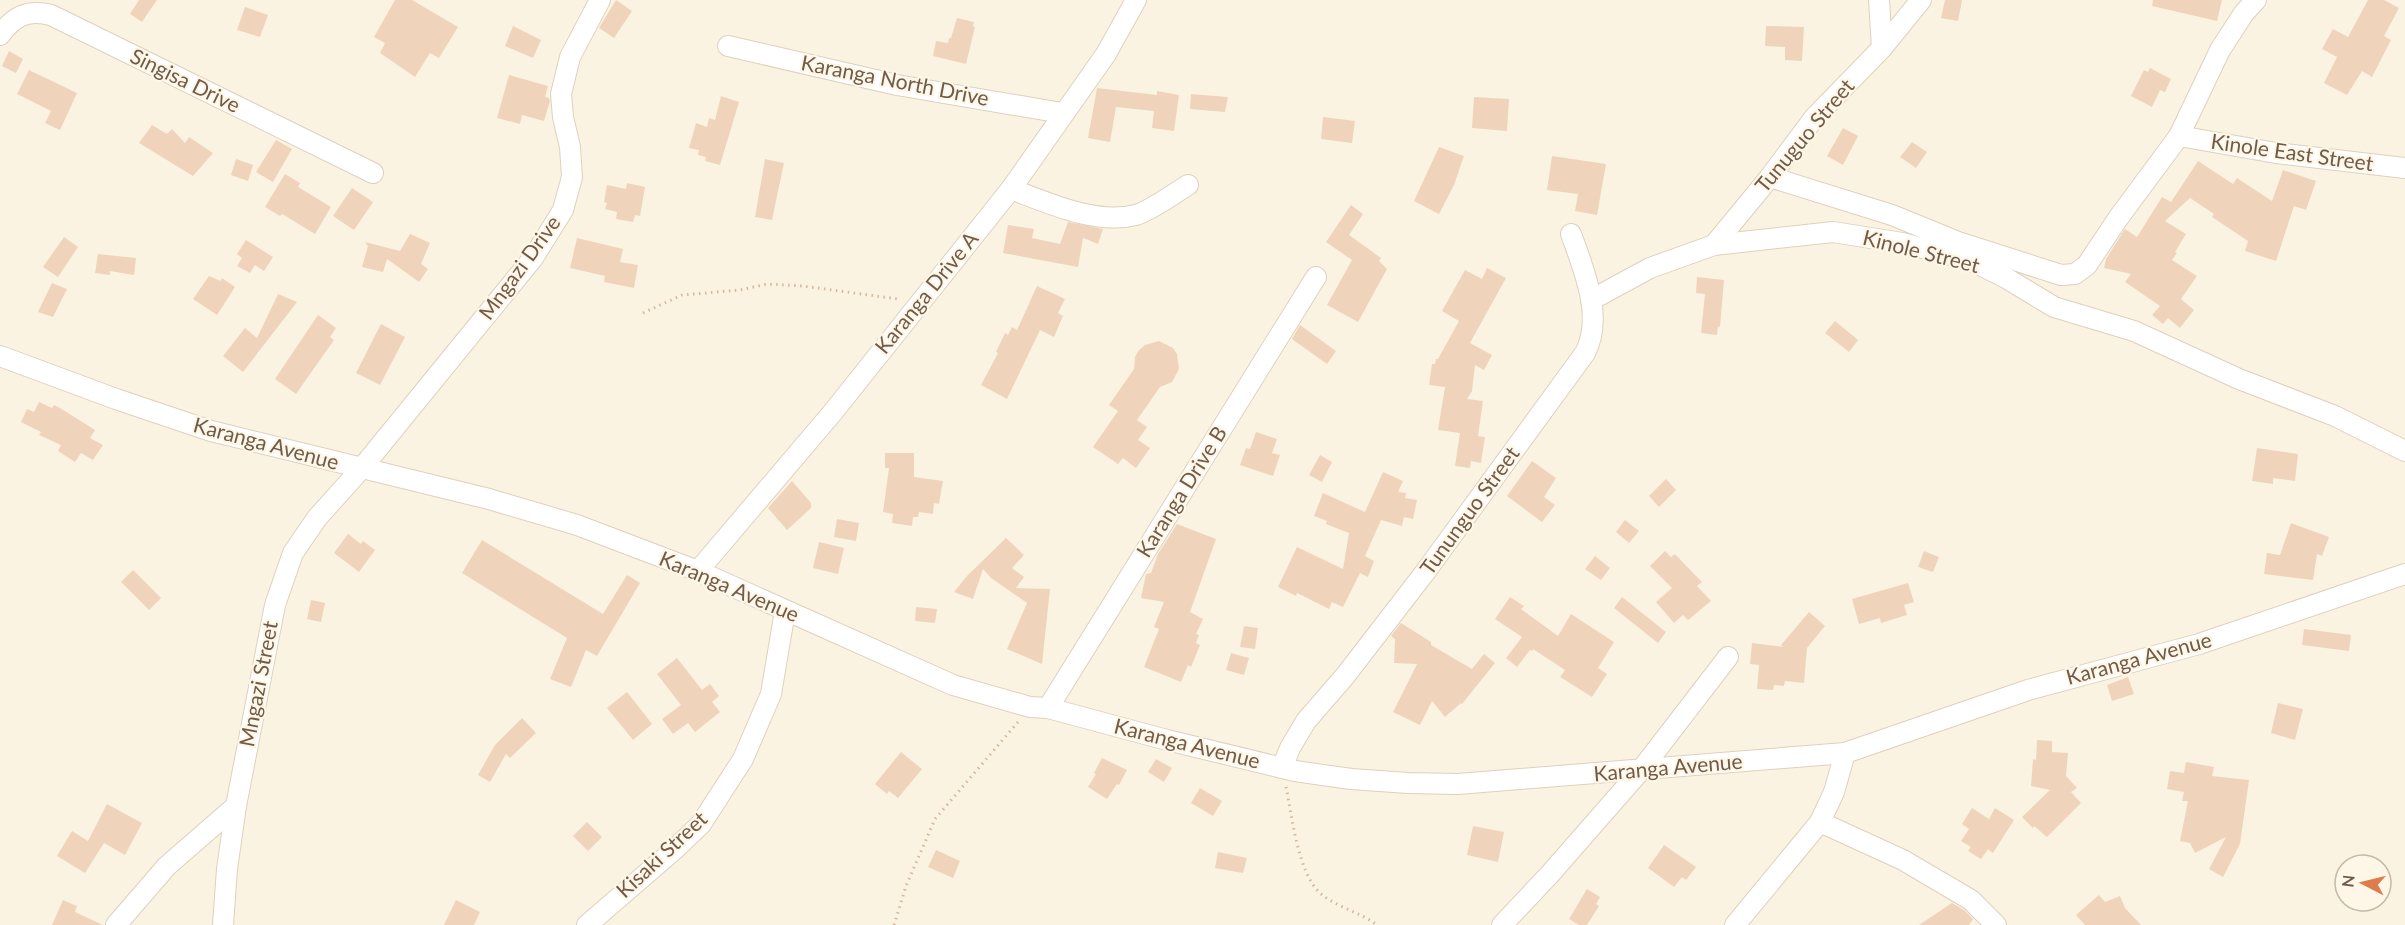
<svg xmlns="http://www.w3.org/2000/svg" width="2405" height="925" viewBox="0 0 2405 925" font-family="Lato,sans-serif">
	<rect width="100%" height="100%" fill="#fbf3e1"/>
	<!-- building -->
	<g fill="#efd4bb">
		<path d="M139,0H157L142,22L130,14Z"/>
		<path d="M395,0H412L458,27L439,58L430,53L415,77L380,53L385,43L374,37Z"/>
		<path d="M616,0L632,11L614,38L599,28Z"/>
		<path d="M1945,0H1962L1958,21L1941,18Z"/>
		<path d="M2153,0H2222L2217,21L2152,6Z"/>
		<path d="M2368,0H2384L2399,8L2384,36L2391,40L2372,77L2362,71L2347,95L2324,83L2337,57L2322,49L2333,29L2348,37Z"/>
		<path d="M245,7L268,15L260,37L237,30Z"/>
		<path d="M957,18L974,22L973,26L975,27L966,64L933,56L936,41L948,43L949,38H951Z"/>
		<path d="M513,26L541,40L533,58L505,46Z"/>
		<path d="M1766,26L1804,27L1802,61L1785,60V47L1765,46Z"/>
		<path d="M9,51L23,59L16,73L2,66Z"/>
		<path d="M2150,68L2171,79L2165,92L2160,90L2152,107L2131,96L2144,70L2148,72Z"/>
		<path d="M29,70L77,93L60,130L45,123L51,111L17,94Z"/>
		<path d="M509,75L548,86L545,97L549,98L550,101L544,121L522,115L520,124L497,118Z"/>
		<path d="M1097,88L1157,95V91L1179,95L1174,131L1152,128L1154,111L1116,107L1110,142L1088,138Z"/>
		<path d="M1191,94L1228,97L1225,112L1190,109Z"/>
		<path d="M721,96L739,102L720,165L705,161L706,157L698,155L699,150L689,148L696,123L707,127L709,118L715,120Z"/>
		<path d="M1474,97L1509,99L1507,131L1472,128Z"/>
		<path d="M1323,117L1355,121L1352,143L1321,139Z"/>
		<path d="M152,125L167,134L172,129L185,143L189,137L213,153L193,176L139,143Z"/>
		<path d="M1843,128L1858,136L1843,165L1827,156Z"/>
		<path d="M276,140L292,149L273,182L256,172Z"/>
		<path d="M1912,142L1927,152L1916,168L1900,157Z"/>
		<path d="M1439,147L1464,156L1454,185L1439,214L1414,201Z"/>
		<path d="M1552,156L1606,164L1597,215L1575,211L1578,194L1547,190Z"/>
		<path d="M236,159L253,165L248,181L231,175Z"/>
		<path d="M765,159L784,163L772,220L755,217Z"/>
		<path d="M2198,161L2233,184L2237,178L2272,201L2283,170L2316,181L2306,210L2294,206L2276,261L2245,251L2248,241L2212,217L2214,214L2190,198L2165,221L2186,234L2175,252L2177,253L2172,260L2197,276L2181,299L2194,310L2180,328L2168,318L2163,324L2152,315L2160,306L2125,282L2131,274L2104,268L2106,259L2125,229L2137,237L2162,197L2171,202Z"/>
		<path d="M285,174L300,183L298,187L331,207L315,234L282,214L280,216L265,207Z"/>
		<path d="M627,183L645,187L640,216L635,215L633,222L616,219L617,212L605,209L607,203L604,202L607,185L626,189Z"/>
		<path d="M352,188L373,202L354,230L333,216Z"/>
		<path d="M1351,205L1363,214L1349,235L1381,258L1379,261L1387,269L1358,322L1327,305L1352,260L1326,242Z"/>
		<path d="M1068,222L1103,229L1098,244L1083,238L1078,267L1003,253L1008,225L1034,229L1032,238L1060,244Z"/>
		<path d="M410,234L430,243L421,264L428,269L419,282L387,259L383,272L362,267L368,246L365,242L400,251Z"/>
		<path d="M64,237L78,247L58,277L43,267Z"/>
		<path d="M577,238L623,249L620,262L638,265L634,288L604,282L605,276L570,268Z"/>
		<path d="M246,240L273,257L264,271L255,265L250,273L237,266L242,258L237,254Z"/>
		<path d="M98,254L136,258L134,275L110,271V275L95,273Z"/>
		<path d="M1487,268L1506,278L1470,343L1492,355L1484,370L1475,365L1472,391L1467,399L1483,401L1478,436L1485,437L1481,463L1471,461L1470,468L1455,466L1460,433L1438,430L1445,387L1429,385L1432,364H1435L1436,359H1438L1459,321L1442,311L1465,270L1482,279Z"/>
		<path d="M209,276L221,281L222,278L235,287L217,315L193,299Z"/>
		<path d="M1697,277L1724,280L1720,327L1718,326L1717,335L1701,333L1705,294L1696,293Z"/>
		<path d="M52,283L67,289L53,317L38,312Z"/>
		<path d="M1037,286L1065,299L1058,313L1063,316L1054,337L1040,330L1007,399L981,385L998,353L996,352L1005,333L1008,335L1012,327L1017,330Z"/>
		<path d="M278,294L297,302L243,372L223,356L245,328L257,338Z"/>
		<path d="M318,315L336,328L330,337L334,340L296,394L275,379Z"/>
		<path d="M1835,321L1858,340L1849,352L1825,333Z"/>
		<path d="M381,324L405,337L380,385L356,373Z"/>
		<path d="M1300,325L1336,351L1327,364L1292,339Z"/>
		<path d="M1159,341L1173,348L1177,354L1179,369L1172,382L1160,387L1137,420L1147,427L1138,440L1150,448L1136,468L1123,458L1118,464L1093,447L1118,411L1109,405L1134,369L1135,357L1139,350L1145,345Z"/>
		<path d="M39,402L52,408L54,405L60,408L95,430L90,438L103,445L93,460L81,453L75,462L58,451L61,445L39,435L41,432L21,422L27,409L34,412Z"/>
		<path d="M1256,432L1277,439L1272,453L1280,455L1273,476L1240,465L1246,448L1250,449Z"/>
		<path d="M2257,448L2298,454L2295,481L2273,478V484L2252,481Z"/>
		<path d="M885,453H914V477L943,481L939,504L934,503L933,514L919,512L918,517H913L912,526L892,523L893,514L883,512L889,468H885Z"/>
		<path d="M1320,455L1332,462L1322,482L1309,475Z"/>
		<path d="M1532,461L1556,478L1544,497L1555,505L1542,522L1507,496Z"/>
		<path d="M1383,472L1403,481L1398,492L1406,493L1405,498L1417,500L1413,519L1404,517L1402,526L1381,520L1365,556L1374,561L1368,577L1360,573L1343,607L1332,602L1329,609L1297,593L1296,596L1278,587L1297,547L1343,569L1349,533L1326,524L1327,521L1314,516L1323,493L1365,512Z"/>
		<path d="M1666,479L1676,490L1659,507L1649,496Z"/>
		<path d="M792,481L811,503V508L787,530L768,508Z"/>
		<path d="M837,519L859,523L856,541L834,537Z"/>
		<path d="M1625,520L1639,531L1629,543L1616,532Z"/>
		<path d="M2291,523L2329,537L2322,556L2317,554L2313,580L2264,574L2267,553L2280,555Z"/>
		<path d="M1177,524L1216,539L1190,612L1203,619L1196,634L1199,635L1196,643L1200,645L1191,667L1188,665L1181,682L1144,667L1159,629L1154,627L1164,602L1141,598L1146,574L1151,573L1158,554Z"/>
		<path d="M348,534L361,544L363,541L375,550L359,572L334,553Z"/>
		<path d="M1006,538L1024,555L1012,568L1024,577L1016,588L1050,589L1042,664L1007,649L1027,603L991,578L983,569L973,599L954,592L967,576Z"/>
		<path d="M482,540L603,614L627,575L640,583L597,656L586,650L571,687L550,679L567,638L462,573Z"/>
		<path d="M819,542L844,548L838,574L813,568Z"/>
		<path d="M1665,551L1671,557L1675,554L1694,574L1702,582L1697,586L1711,601L1688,620L1683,615L1674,623L1656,602L1672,588L1650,566Z"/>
		<path d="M1924,551L1939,557L1933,572L1918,567Z"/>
		<path d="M1595,556L1610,568L1601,580L1585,569Z"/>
		<path d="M133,570L161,598L149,610L121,582Z"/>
		<path d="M1908,583L1914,602L1904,605L1907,615L1881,623L1880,618L1859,624L1852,599Z"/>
		<path d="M1510,597L1524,606L1521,609L1558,636L1571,614L1614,642L1598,668L1607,674L1592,697L1560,677L1565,670L1533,649L1532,651L1530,650L1517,667L1506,658L1522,637L1495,619Z"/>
		<path d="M1622,597L1666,632L1658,643L1614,608Z"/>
		<path d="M311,600L325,603L321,622L307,619Z"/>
		<path d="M916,607L937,609L935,623L915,621Z"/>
		<path d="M1809,612L1825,626L1807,648L1804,683L1785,681L1784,686L1774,685L1773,690L1757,689L1759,665L1750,664L1752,643L1783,647L1781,645Z"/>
		<path d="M1401,623L1431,642V645L1472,669L1484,654L1495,663L1462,704L1461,703L1445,717L1432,701L1420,725L1393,712L1417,664L1394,663L1395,639L1391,636Z"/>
		<path d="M1244,626L1258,628L1255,649L1240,647Z"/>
		<path d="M2304,629L2351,635L2349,651L2302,645Z"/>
		<path d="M1231,653L1249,658L1244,675L1226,670Z"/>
		<path d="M677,658L702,690L710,684L719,696L712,702L720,712L695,732L688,723L673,734L662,719L681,705L657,674Z"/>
		<path d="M2128,677L2134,694L2112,701L2107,685Z"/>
		<path d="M627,692L652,724L633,740L607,708Z"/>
		<path d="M2278,703L2303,709L2295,740L2271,733Z"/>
		<path d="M522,718L536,733L510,758L506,754L490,782L478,775L495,745Z"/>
		<path d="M2037,740L2052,741V752L2068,753L2066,776L2077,788L2071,792L2081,803L2047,837L2034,826L2033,828L2022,817L2050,790L2031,786L2033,759L2036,760Z"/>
		<path d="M901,752L922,769L898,798L889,791L887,794L875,784Z"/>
		<path d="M1102,758L1127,770L1119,785L1117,784L1107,799L1088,787L1096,774L1094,773Z"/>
		<path d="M1156,759L1172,768L1164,782L1148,772Z"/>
		<path d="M2186,762L2214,767L2212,776L2249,780L2240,844L2223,877L2209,869L2226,837L2195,853L2190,843L2180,841L2188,801H2182L2184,792L2167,789L2170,771L2184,773Z"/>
		<path d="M1200,788L1222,801L1213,816L1191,803Z"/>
		<path d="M107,804L142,823L125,855L104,843L85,873L57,856L72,831L88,841Z"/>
		<path d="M1972,808L1989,819L1995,808L2014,820L1993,853L1988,849L1981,859L1968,851L1971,847L1961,841L1969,829L1962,824Z"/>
		<path d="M587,822L602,837L588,851L573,836Z"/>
		<path d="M1473,826L1504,832L1498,862L1467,855Z"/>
		<path d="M1664,845L1696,867L1686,880L1682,877L1674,887L1648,868Z"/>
		<path d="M936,850L960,861L953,878L928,867Z"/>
		<path d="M1218,852L1247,858L1243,873L1215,868Z"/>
		<path d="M1587,889L1600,897L1596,904L1599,906L1587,925H1579L1569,919Z"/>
		<path d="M2099,895L2105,902L2120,896L2125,908L2141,925H2085L2076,915Z"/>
		<path d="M63,900L77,906L75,912L103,925H52Z"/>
		<path d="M456,900L480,912L474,925H444Z"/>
		<path d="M1952,903L1964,910L1973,919L1969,925H1919Z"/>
	</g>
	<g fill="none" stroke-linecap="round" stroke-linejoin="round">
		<defs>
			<g id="minor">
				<path d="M1879,0L1882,48"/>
				<path d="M0,35C14,16 28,9 51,15L373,173"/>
				<path d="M728,46L897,85L1062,113"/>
				<path d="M2179,136L2276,153L2405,168"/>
				<path d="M1770,177L1892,215L1958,242L2061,275L2075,274L2087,265L2119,217L2179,136L2220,50L2244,13L2256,0"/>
				<path d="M1011,189C1048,203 1095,225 1136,215C1150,211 1175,193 1188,185"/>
				<path d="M1714,245L1770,177L1814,118L1882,48L1921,0"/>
				<path d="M1591,300L1650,268L1714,245L1833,232L1902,243L1970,260L2006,278L2054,307L2134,331L2239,379L2335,416L2405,451"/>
				<path d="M0,356L116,399L211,431L489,499L577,525L698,571L953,685L1030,707L1048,708L1167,740L1295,771L1351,779L1408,783L1458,784L1845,753L2028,690L2199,644L2405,574"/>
				<path d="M698,571L833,412L1011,189L1106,54L1136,0"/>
				<path d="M1048,708L1316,277"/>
				<path d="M1282,768L1290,748L1306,721L1345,676L1426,571L1585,353C1604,317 1584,270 1571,234"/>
				<path d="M1820,822L1903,860L1971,900L1996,925"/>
				<path d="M116,925L167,866L236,806"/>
				<path d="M223,925L227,869L236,806L275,605L293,553L317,518L361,469L533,258L563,210L572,177L570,147L563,117L561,94L570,57L600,0"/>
				<path d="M587,925L675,849L701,824L743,759L771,694L785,611"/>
				<path d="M1502,925L1550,874L1641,770L1728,657"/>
				<path d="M1735,925L1820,822L1834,792L1845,753"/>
			</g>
		</defs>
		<!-- minor casing -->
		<use href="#minor" stroke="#ded0be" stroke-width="22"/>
		<!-- path -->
		<g stroke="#d3b89e" stroke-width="3" stroke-dasharray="1.5 4.5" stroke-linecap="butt">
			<path d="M643,313L682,295L740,290L767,284L803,286L898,299"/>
			<path d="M1286,787C1292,816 1298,873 1320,893C1336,907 1360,912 1377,925"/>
			<path d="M894,925L906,886L935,819L1018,722"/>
		</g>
		<!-- minor -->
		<use href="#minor" stroke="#fff" stroke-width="20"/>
	</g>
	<g text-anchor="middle" stroke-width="4.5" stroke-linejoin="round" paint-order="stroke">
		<!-- street labels -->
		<g font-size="21" fill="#705b4a" stroke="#fef7e7">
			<text transform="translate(185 81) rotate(26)" y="7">Singisa Drive</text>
			<text transform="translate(895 81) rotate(11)" y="7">Karanga North Drive</text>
			<text transform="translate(1805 136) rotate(-50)" y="7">Tunuguo Street</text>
			<text transform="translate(2292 153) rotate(8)" y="7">Kinole East Street</text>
			<text transform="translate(1921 252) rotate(14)" y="7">Kinole Street</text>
			<text transform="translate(520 268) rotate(-54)" y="7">Mngazi Drive</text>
			<text transform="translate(927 293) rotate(-51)" y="7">Karanga Drive A</text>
			<text transform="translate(266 444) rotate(15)" y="7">Karanga Avenue</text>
			<text transform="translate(1182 492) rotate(-58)" y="7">Karanga Drive B</text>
			<text transform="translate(1470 511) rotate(-54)" y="7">Tununguo Street</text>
			<text transform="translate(729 587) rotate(23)" y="7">Karanga Avenue</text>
			<text transform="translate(2139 659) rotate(-15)" y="7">Karanga Avenue</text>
			<text transform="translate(259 684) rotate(-79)" y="7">Mngazi Street</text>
			<text transform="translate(1187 744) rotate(14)" y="7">Karanga Avenue</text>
			<text transform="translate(1668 768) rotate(-5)" y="7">Karanga Avenue</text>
			<text transform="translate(662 855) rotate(-43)" y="7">Kisaki Street</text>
		</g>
	</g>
	<!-- north arrow -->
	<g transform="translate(2363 883) rotate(277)"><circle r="28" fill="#fef7e7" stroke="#c5b9a8" stroke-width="1.5"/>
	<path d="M0-4.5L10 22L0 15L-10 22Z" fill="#df7b4c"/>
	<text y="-9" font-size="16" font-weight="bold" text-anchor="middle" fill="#705b4a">N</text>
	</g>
</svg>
